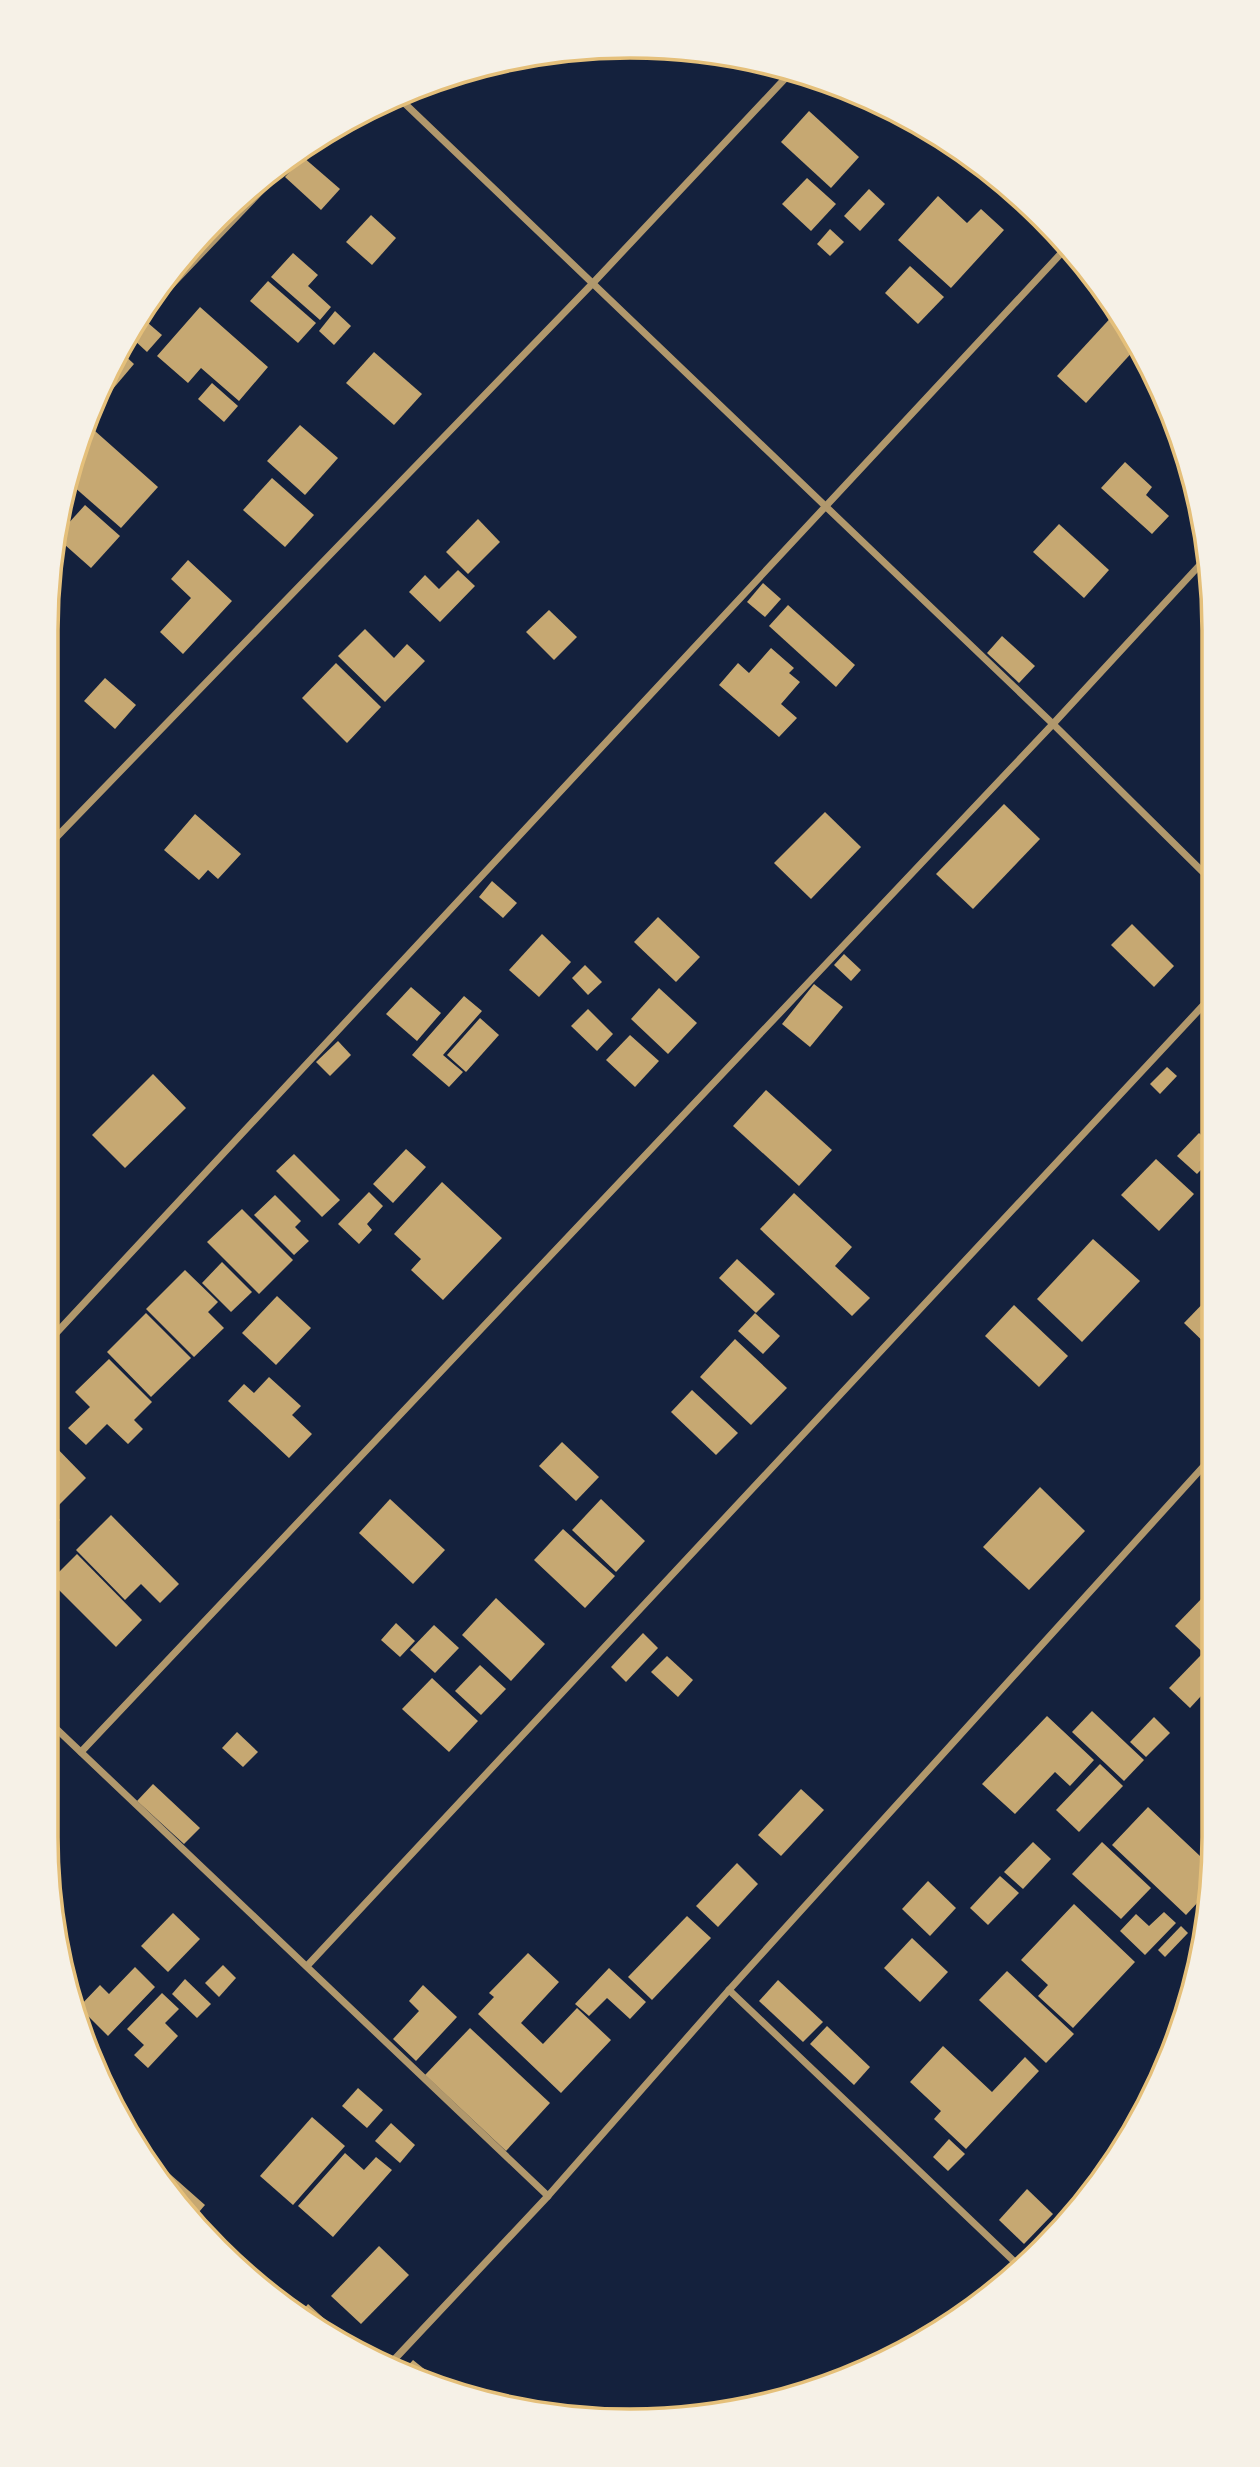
<svg xmlns="http://www.w3.org/2000/svg" width="1260" height="2467" viewBox="0 0 1260 2467" font-family="Spectral,serif">
	<rect width="100%" height="100%" fill="#14213d"/>
	<!-- building -->
	<g fill="#c6a872">
		<path d="M809,111L859,157L831,188L781,142Z"/>
		<path d="M303,157L340,189L321,210L285,177Z"/>
		<path d="M807,178L836,204L811,231L782,204Z"/>
		<path d="M869,189L885,204L860,231L844,216Z"/>
		<path d="M938,196L967,223L981,209L1004,230L951,288L898,240Z"/>
		<path d="M371,215L396,238L372,265L346,242Z"/>
		<path d="M830,229L844,242L830,256L817,244Z"/>
		<path d="M293,253L318,275L308,286L331,307L320,320L271,277Z"/>
		<path d="M910,266L944,297L918,324L885,293Z"/>
		<path d="M268,281L316,323L298,343L250,301Z"/>
		<path d="M200,307L268,367L239,401L201,368L188,383L157,356Z"/>
		<path d="M335,311L351,326L334,345L319,331Z"/>
		<path d="M1116,312L1136,348L1086,403L1057,376Z"/>
		<path d="M148,323L162,335L147,352L133,339Z"/>
		<path d="M120,351L134,364L112,390L102,382L106,372Z"/>
		<path d="M374,352L422,394L394,425L346,383Z"/>
		<path d="M212,383L238,406L224,422L198,399Z"/>
		<path d="M86,423L158,487L121,528L65,479Z"/>
		<path d="M300,425L338,458L305,495L267,461Z"/>
		<path d="M1125,462L1152,487L1146,495L1169,516L1152,534L1101,488Z"/>
		<path d="M272,478L314,515L285,547L243,510Z"/>
		<path d="M85,505L120,536L91,568L56,537Z"/>
		<path d="M478,519L500,542L468,574L446,552Z"/>
		<path d="M1059,524L1109,570L1084,598L1033,552Z"/>
		<path d="M188,560L232,601L183,654L160,632L191,598L171,579Z"/>
		<path d="M458,570L475,586L440,622L409,592L425,575L439,589Z"/>
		<path d="M763,583L781,599L765,617L747,602Z"/>
		<path d="M788,605L855,665L836,687L769,626Z"/>
		<path d="M549,610L577,637L554,660L526,632Z"/>
		<path d="M365,629L394,658L407,644L425,661L385,702L338,656Z"/>
		<path d="M1002,636L1035,666L1019,683L987,653Z"/>
		<path d="M771,648L794,668L789,673L800,682L781,704L797,718L779,737L719,685L738,663L749,673Z"/>
		<path d="M336,663L381,707L347,743L302,698Z"/>
		<path d="M105,678L136,705L115,729L84,701Z"/>
		<path d="M1004,804L1040,839L973,909L936,874Z"/>
		<path d="M825,812L861,847L811,899L774,863Z"/>
		<path d="M195,814L241,854L218,879L208,870L199,880L164,850Z"/>
		<path d="M492,881L517,903L503,918L479,897Z"/>
		<path d="M658,917L700,957L676,982L634,942Z"/>
		<path d="M1132,924L1174,966L1154,987L1111,945Z"/>
		<path d="M542,934L571,962L539,997L509,970Z"/>
		<path d="M844,954L861,970L851,981L834,965Z"/>
		<path d="M585,965L602,982L588,995L572,978Z"/>
		<path d="M814,984L843,1007L810,1047L782,1024Z"/>
		<path d="M411,987L441,1013L417,1041L386,1014Z"/>
		<path d="M659,988L697,1023L668,1054L631,1019Z"/>
		<path d="M464,996L482,1011L443,1055L463,1072L449,1087L412,1055Z"/>
		<path d="M588,1009L613,1034L597,1051L571,1026Z"/>
		<path d="M480,1018L499,1035L466,1072L447,1055Z"/>
		<path d="M630,1035L659,1061L635,1087L606,1060Z"/>
		<path d="M338,1041L351,1055L330,1076L316,1062Z"/>
		<path d="M1167,1067L1177,1076L1160,1094L1150,1084Z"/>
		<path d="M153,1074L186,1108L125,1168L92,1135Z"/>
		<path d="M766,1090L832,1150L799,1186L733,1126Z"/>
		<path d="M1199,1133L1211,1144V1159L1197,1174L1177,1156Z"/>
		<path d="M406,1149L426,1167L393,1203L373,1184Z"/>
		<path d="M294,1154L340,1200L322,1217L276,1171Z"/>
		<path d="M1156,1159L1194,1194L1159,1231L1121,1195Z"/>
		<path d="M442,1182L502,1238L443,1300L411,1270L421,1259L394,1234Z"/>
		<path d="M369,1192L383,1206L367,1224L372,1230L359,1244L338,1224Z"/>
		<path d="M794,1193L852,1247L835,1266L870,1298L852,1316L760,1229Z"/>
		<path d="M275,1195L301,1221L295,1227L309,1241L294,1255L254,1215Z"/>
		<path d="M242,1209L293,1260L259,1294L207,1242Z"/>
		<path d="M1093,1239L1140,1281L1082,1342L1037,1299Z"/>
		<path d="M737,1259L775,1294L756,1313L719,1278Z"/>
		<path d="M222,1262L252,1292L231,1312L202,1283Z"/>
		<path d="M185,1270L218,1302L208,1312L224,1328L194,1357L146,1309Z"/>
		<path d="M1212,1294V1350L1184,1323Z"/>
		<path d="M277,1296L311,1328L276,1365L242,1333Z"/>
		<path d="M1014,1305L1068,1356L1039,1387L985,1336Z"/>
		<path d="M146,1313L191,1358L151,1397L107,1352Z"/>
		<path d="M755,1313L780,1336L763,1354L738,1331Z"/>
		<path d="M735,1339L787,1388L751,1425L700,1377Z"/>
		<path d="M109,1359L152,1402L134,1420L143,1429L128,1444L107,1424L86,1445L68,1428L90,1407L75,1392Z"/>
		<path d="M269,1377L301,1406L292,1415L312,1434L289,1458L228,1401L244,1384L254,1393Z"/>
		<path d="M692,1390L738,1433L716,1455L671,1412Z"/>
		<path d="M47,1438L86,1478L54,1510L46,1502Z"/>
		<path d="M562,1442L599,1477L576,1501L539,1466Z"/>
		<path d="M1040,1487L1085,1531L1029,1590L983,1547Z"/>
		<path d="M390,1499L445,1550L413,1584L359,1533Z"/>
		<path d="M601,1499L645,1541L616,1572L572,1530Z"/>
		<path d="M46,1506L60,1520L52,1528L46,1522Z"/>
		<path d="M111,1515L179,1584L160,1603L141,1584L125,1600L76,1550Z"/>
		<path d="M563,1529L615,1576L585,1608L534,1560Z"/>
		<path d="M77,1554L142,1620L116,1647L50,1581Z"/>
		<path d="M1207,1593L1212,1598L1213,1662L1175,1626Z"/>
		<path d="M496,1598L545,1644L511,1681L462,1635Z"/>
		<path d="M396,1623L415,1641L400,1657L381,1640Z"/>
		<path d="M434,1625L459,1648L435,1673L410,1650Z"/>
		<path d="M643,1633L658,1648L626,1682L611,1667Z"/>
		<path d="M1201,1655L1213,1666V1683L1190,1708L1169,1688Z"/>
		<path d="M667,1656L693,1680L678,1697L651,1672Z"/>
		<path d="M480,1665L506,1689L481,1715L455,1691Z"/>
		<path d="M432,1678L478,1721L449,1752L402,1709Z"/>
		<path d="M1092,1711L1144,1760L1124,1781L1072,1732Z"/>
		<path d="M1047,1716L1094,1760L1070,1786L1055,1772L1015,1814L982,1784Z"/>
		<path d="M1154,1717L1170,1733L1146,1757L1130,1742Z"/>
		<path d="M237,1732L258,1752L243,1767L222,1748Z"/>
		<path d="M1100,1764L1123,1786L1079,1832L1056,1810Z"/>
		<path d="M153,1784L200,1828L184,1844L137,1801Z"/>
		<path d="M801,1789L824,1810L781,1856L758,1835Z"/>
		<path d="M1148,1807L1200,1856L1213,1841L1211,1888L1186,1915L1112,1845Z"/>
		<path d="M1033,1842L1051,1859L1023,1889L1004,1872Z"/>
		<path d="M1102,1842L1151,1888L1121,1919L1072,1874Z"/>
		<path d="M737,1863L758,1884L718,1927L696,1906Z"/>
		<path d="M1000,1876L1019,1893L988,1925L970,1908Z"/>
		<path d="M928,1881L956,1908L930,1936L902,1909Z"/>
		<path d="M1074,1904L1135,1962L1073,2028L1038,1996L1048,1985L1021,1960Z"/>
		<path d="M1164,1912L1176,1923L1145,1955L1120,1931L1136,1914L1149,1926Z"/>
		<path d="M173,1913L200,1939L168,1972L141,1946Z"/>
		<path d="M687,1916L711,1938L652,2000L628,1977Z"/>
		<path d="M1181,1926L1188,1933L1165,1957L1158,1950Z"/>
		<path d="M912,1938L948,1972L920,2002L884,1968Z"/>
		<path d="M528,1953L559,1982L521,2023L543,2044L577,2008L611,2040L561,2093L478,2014L494,1997L489,1993Z"/>
		<path d="M223,1965L236,1978L219,1997L205,1983Z"/>
		<path d="M135,1967L155,1987L108,2036L79,2007L100,1985L109,1994Z"/>
		<path d="M609,1968L646,2002L630,2019L607,1998L589,2016L575,2004Z"/>
		<path d="M1007,1971L1074,2034L1046,2063L979,2000Z"/>
		<path d="M185,1979L211,2004L197,2018L172,1994Z"/>
		<path d="M778,1980L823,2022L803,2042L759,2001Z"/>
		<path d="M423,1985L457,2017L416,2061L393,2039L419,2011L409,2001Z"/>
		<path d="M162,1993L179,2009L165,2023L178,2036L148,2068L134,2055L144,2045L127,2029Z"/>
		<path d="M827,2026L870,2067L854,2085L810,2044Z"/>
		<path d="M470,2028L550,2103L506,2151L425,2075Z"/>
		<path d="M943,2046L992,2092L1025,2057L1039,2071L966,2149L934,2119L941,2111L910,2082Z"/>
		<path d="M358,2088L383,2110L367,2128L342,2106Z"/>
		<path d="M312,2117L345,2146L293,2205L260,2176Z"/>
		<path d="M391,2123L415,2145L400,2163L375,2141Z"/>
		<path d="M949,2139L965,2154L948,2171L933,2157Z"/>
		<path d="M345,2153L364,2170L376,2157L392,2170L333,2237L298,2206Z"/>
		<path d="M162,2167L205,2205L192,2220L167,2193L156,2174Z"/>
		<path d="M1027,2189L1053,2214L1024,2244L999,2220Z"/>
		<path d="M379,2246L409,2275L361,2324L331,2296Z"/>
		<path d="M308,2304L339,2332L333,2340L299,2315Z"/>
		<path d="M413,2360L438,2380L437,2381L405,2369Z"/>
	</g>
	<g fill="none" stroke-linecap="round" stroke-linejoin="round">
		<!-- minor -->
		<g stroke="#b1986c" stroke-width="7">
			<path d="M398,97L1053,724L1210,879"/>
			<path d="M137,321L297,153"/>
			<path d="M46,848L593,283L793,70"/>
			<path d="M46,1344L1067,247"/>
			<path d="M46,1719L548,2196"/>
			<path d="M81,1752L1053,724L1209,555"/>
			<path d="M307,1966L1211,997"/>
			<path d="M729,1990L1020,2267"/>
			<path d="M1189,2003L1184,1999L1195,1987"/>
			<path d="M391,2363L548,2196L729,1990L1212,1457"/>
		</g>
	</g>
	<!-- crop -->
	<path d="M0 0H1260V2467H0ZM630 58H630A572 572 0 0 1 1202 630V1837A572 572 0 0 1 630 2409H630A572 572 0 0 1 58 1837V630A572 572 0 0 1 630 58Z" fill="#f6f1e7" fill-rule="evenodd"/>
	<path fill="none" stroke="#e5c07b" stroke-width="3.5" d="M630 58H630A572 572 0 0 1 1202 630V1837A572 572 0 0 1 630 2409H630A572 572 0 0 1 58 1837V630A572 572 0 0 1 630 58Z"/>
</svg>
